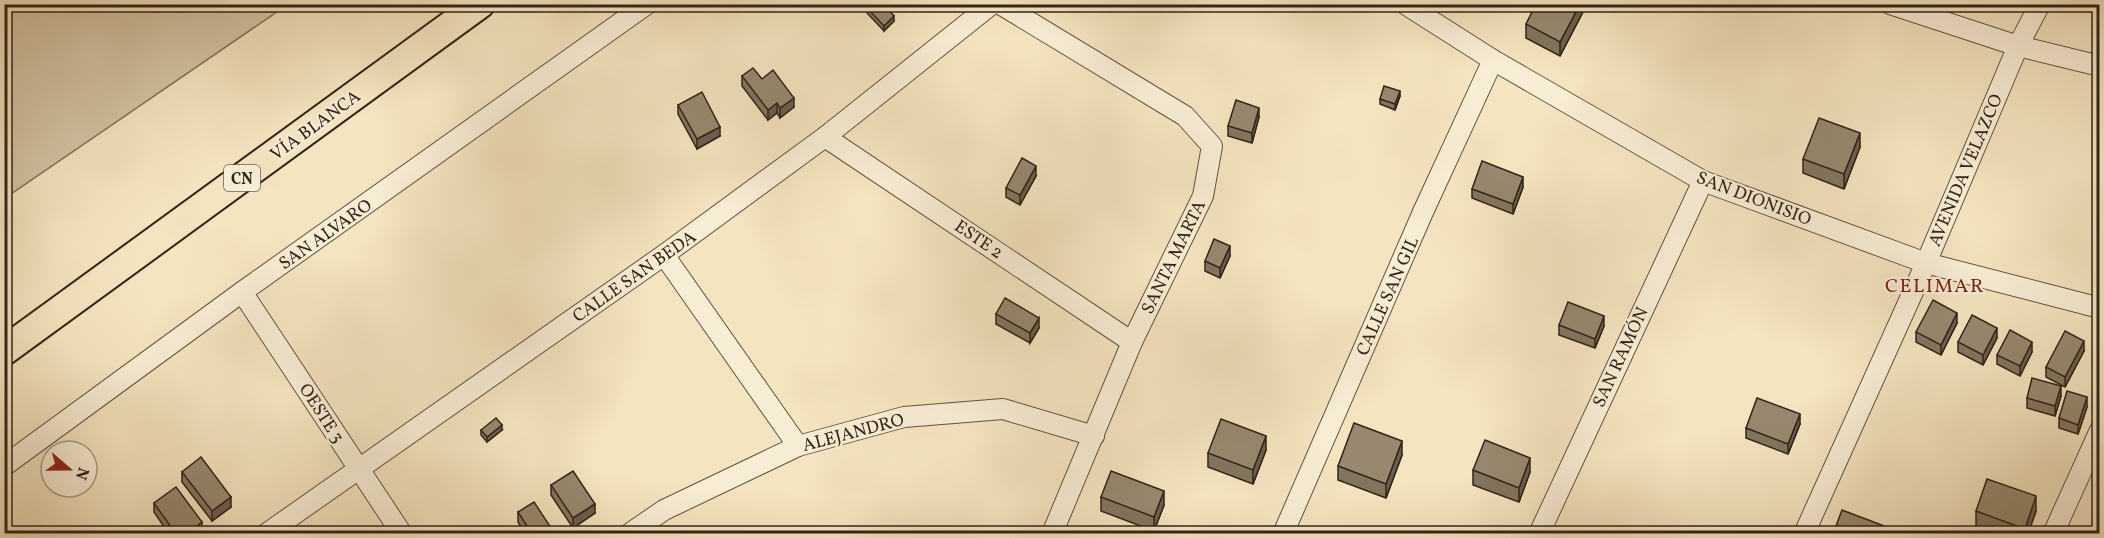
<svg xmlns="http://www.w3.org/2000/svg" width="2104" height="538" viewBox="0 0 2104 538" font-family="Vollkorn,serif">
	<rect width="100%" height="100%" fill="#f4e4bf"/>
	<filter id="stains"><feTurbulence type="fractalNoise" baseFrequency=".00333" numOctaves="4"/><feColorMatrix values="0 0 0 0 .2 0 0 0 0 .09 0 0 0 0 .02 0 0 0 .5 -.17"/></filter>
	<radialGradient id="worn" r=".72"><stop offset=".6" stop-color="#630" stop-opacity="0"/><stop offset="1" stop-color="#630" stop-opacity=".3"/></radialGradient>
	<!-- green -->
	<path fill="#d3c3a3" stroke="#82745e" stroke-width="1.5" d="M5,4H287V5L5,198Z"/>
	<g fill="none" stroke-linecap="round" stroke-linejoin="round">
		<defs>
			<g id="minor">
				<path d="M1000,4L1185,116L1212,146L1203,196L1132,342L1052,534"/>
				<path d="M1405,4L1493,60L1703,181L1926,263L2100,308"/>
				<path d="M1890,4L2018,46L2100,66"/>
				<path d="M825,137L1132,342"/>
				<path d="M664,255L798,446"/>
				<path d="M242,292L402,534"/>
				<path d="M4,466L242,292L647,4"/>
				<path d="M266,534L664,255L825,137L992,4"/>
				<path d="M629,534L664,510L798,446L904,417L1003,409L1094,436"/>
				<path d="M1283,534L1423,212L1493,60"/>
				<path d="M1539,534L1703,181"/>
				<path d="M1804,534L1926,263L2018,46L2040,4"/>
				<path d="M2053,534L2100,430"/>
			</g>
			<path id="highway" d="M4,351L480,4"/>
		</defs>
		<!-- minor casing -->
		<use href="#minor" stroke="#625442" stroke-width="22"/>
		<!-- highway casing -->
		<use href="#highway" stroke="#322418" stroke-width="32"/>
		<!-- minor -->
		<use href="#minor" stroke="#f8edd5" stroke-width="20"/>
		<!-- highway -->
		<use href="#highway" stroke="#f4e4bf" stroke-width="28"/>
	</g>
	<!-- wall -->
	<g fill="#82755f" stroke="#322418" stroke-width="1.5">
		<path d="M1585,4V8L1560,56L1526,38V24Z"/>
		<path d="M867,8L894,21L884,31L867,13Z"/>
		<path d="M742,76L762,79L794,107L780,118L777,113L768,120L742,86Z"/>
		<path d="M1400,96L1395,110L1380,104V99Z"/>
		<path d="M678,105L720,136L697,149L678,114Z"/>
		<path d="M1259,117L1252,143L1228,136V126Z"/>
		<path d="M1860,147L1844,189L1803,173V159Z"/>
		<path d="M1036,176L1020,205L1006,197V188Z"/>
		<path d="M1523,187L1513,214L1472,198V189Z"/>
		<path d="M1230,256L1220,278L1205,271V261Z"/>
		<path d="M996,314L1039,328L1030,343L996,324Z"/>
		<path d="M1957,323L1941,355L1916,342V332Z"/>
		<path d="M1559,325L1604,326L1595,348L1559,335Z"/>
		<path d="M1997,338L1983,365L1958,352V342Z"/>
		<path d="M2084,351L2065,387L2046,377V367Z"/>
		<path d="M2032,352L2020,376L1997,364V355Z"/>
		<path d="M2061,396L2055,416L2027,408V398Z"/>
		<path d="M2087,407L2078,434L2059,428V418Z"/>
		<path d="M1800,424L1788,454L1746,438V428Z"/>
		<path d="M481,430H502L487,442L481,435Z"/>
		<path d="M1266,450L1253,484L1208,467V453Z"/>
		<path d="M1402,455L1386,498L1338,480V466Z"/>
		<path d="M1473,470L1530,472L1519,502L1473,485Z"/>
		<path d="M182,472L231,507L212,521L182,482Z"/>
		<path d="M551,485L595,513L573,528L551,495Z"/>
		<path d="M1101,497L1164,505L1154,531L1101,511Z"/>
		<path d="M154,503L202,532L199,534H169L154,512Z"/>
		<path d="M1976,511H2036L2028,534H1999L1976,525Z"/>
		<path d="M518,512L555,534H525L518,522Z"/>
	</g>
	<!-- shaded-wall -->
	<g fill="#6a5f4e" stroke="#322418" stroke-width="1.5">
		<path d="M1580,4H1585V8L1560,56V42Z"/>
		<path d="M894,16V21L884,31V26Z"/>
		<path d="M1400,91V96L1395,110V104Z"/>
		<path d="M794,98V107L780,118V108Z"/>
		<path d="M777,103V113L768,120V110Z"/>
		<path d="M1259,108V117L1252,143V133Z"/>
		<path d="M720,127V136L697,149V139Z"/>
		<path d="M1860,133V147L1844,189V174Z"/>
		<path d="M1036,166V176L1020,205V195Z"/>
		<path d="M1523,177V187L1513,214V204Z"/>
		<path d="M1230,246V256L1220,278V268Z"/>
		<path d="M1957,313V323L1941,355V345Z"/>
		<path d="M1604,316V326L1595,348V339Z"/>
		<path d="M1039,318V328L1030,343V333Z"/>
		<path d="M1997,328V338L1983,365V355Z"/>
		<path d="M2084,341V351L2065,387V377Z"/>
		<path d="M2032,342V352L2020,376V366Z"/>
		<path d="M2061,386V396L2055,416V406Z"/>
		<path d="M2087,397V407L2078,434V425Z"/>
		<path d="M1800,414V424L1788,454V444Z"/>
		<path d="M502,425V430L487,442V437Z"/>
		<path d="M1266,436V450L1253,484V470Z"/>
		<path d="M1402,441V455L1386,498V484Z"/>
		<path d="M1530,458V472L1519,502V488Z"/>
		<path d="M1164,491V505L1154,531V517Z"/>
		<path d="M2036,496V511L2028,534H2025V529Z"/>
		<path d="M231,497V507L212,521V511Z"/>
		<path d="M595,504V513L573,528V518Z"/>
		<path d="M202,522V532L199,534H186Z"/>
	</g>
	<!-- building -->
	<g fill="#97886f" stroke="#322418" stroke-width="1.5">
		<path d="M870,4H883L894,16L884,26L867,8Z"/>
		<path d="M1536,4H1580L1560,42L1526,24Z"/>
		<path d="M753,68L762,79L773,70L794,98L780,108L777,103L768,110L742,76Z"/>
		<path d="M1384,86L1400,91L1395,104L1380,99Z"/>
		<path d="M702,92L720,127L697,139L678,105Z"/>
		<path d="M1236,100L1259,108L1252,133L1228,126Z"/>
		<path d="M1819,118L1860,133L1844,174L1803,159Z"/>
		<path d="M1022,158L1036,166L1020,195L1006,188Z"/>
		<path d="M1482,161L1523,177L1513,204L1472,189Z"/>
		<path d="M1214,239L1230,246L1220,268L1205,261Z"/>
		<path d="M1005,298L1039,318L1030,333L996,314Z"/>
		<path d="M1933,300L1957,313L1941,345L1916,332Z"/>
		<path d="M1568,302L1604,316L1595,339L1559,325Z"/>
		<path d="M1972,315L1997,328L1983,355L1958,342Z"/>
		<path d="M2010,330L2032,342L2020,366L1997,355Z"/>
		<path d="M2065,331L2084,341L2065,377L2046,367Z"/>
		<path d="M2032,378L2061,386L2055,406L2027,398Z"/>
		<path d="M2067,391L2087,397L2078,425L2059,418Z"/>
		<path d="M1757,398L1800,414L1788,444L1746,428Z"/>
		<path d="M496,418L502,425L487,437L481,430Z"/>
		<path d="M1221,419L1266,436L1253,470L1208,453Z"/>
		<path d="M1354,423L1402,441L1386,484L1338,466Z"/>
		<path d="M1485,440L1530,458L1519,488L1473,470Z"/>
		<path d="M201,457L231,497L212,511L182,472Z"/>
		<path d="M573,471L595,504L573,518L551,485Z"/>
		<path d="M1111,471L1164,491L1154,517L1101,497Z"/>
		<path d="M1987,479L2036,496L2025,529L1976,511Z"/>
		<path d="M176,487L202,522L186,534H176L154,503Z"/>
		<path d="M534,502L555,534H532L518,512Z"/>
		<path d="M1842,510L1892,529L1890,534H1833Z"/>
	</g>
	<g text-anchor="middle" stroke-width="4.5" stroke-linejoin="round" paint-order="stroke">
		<!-- shield labels -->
		<rect fill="#f8edd5" stroke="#6d6051" stroke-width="1.5" x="224" y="165" width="36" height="26" rx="4.5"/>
		<g font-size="16" font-weight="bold" fill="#322418">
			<text x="242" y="184">CN</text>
		</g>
		<!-- street labels -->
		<g font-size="18" fill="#322418" stroke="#f8edd5">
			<text transform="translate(315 125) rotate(-36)" y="6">VÍA BLANCA</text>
			<text transform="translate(1965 170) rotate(-67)" y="6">AVENIDA VELAZCO</text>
			<text transform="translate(1754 198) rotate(21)" y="6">SAN DIONISIO</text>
			<text transform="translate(325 234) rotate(-35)" y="6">SAN ALVARO</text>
			<text transform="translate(979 239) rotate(34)" y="6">ESTE 2</text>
			<text transform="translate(1173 257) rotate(-64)" y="6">SANTA MARTA</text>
			<text transform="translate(634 276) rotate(-35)" y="6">CALLE SAN BEDA</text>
			<text transform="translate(1387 296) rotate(-66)" y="6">CALLE SAN GIL</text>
			<text transform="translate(1620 357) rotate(-65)" y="6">SAN RAMÓN</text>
			<text transform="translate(322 413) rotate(57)" y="6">OESTE 3</text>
			<text transform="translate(853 432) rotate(-15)" y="6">ALEJANDRO</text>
		</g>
		<!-- neighbourhood labels -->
		<g font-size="20" letter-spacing="1.5" fill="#7a1f14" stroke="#f8edd5">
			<text x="1935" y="292">CELIMAR</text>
		</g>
	</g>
	<!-- margin -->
	<rect width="2104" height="538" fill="none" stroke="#f4e4bf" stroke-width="24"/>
	<rect x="6" y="6" width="2092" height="526" fill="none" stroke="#322418" stroke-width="3"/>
	<rect x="12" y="12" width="2080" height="514" fill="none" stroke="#322418" stroke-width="1.5"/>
	<!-- north arrow -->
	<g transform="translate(69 469) rotate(110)"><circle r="28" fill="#f8edd5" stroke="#a99d89" stroke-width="1.5"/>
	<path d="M0-4.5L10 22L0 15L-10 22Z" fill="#8f2418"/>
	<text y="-9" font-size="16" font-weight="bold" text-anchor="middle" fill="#322418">N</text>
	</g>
	<rect width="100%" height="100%" filter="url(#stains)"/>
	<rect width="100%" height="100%" fill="url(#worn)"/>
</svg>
